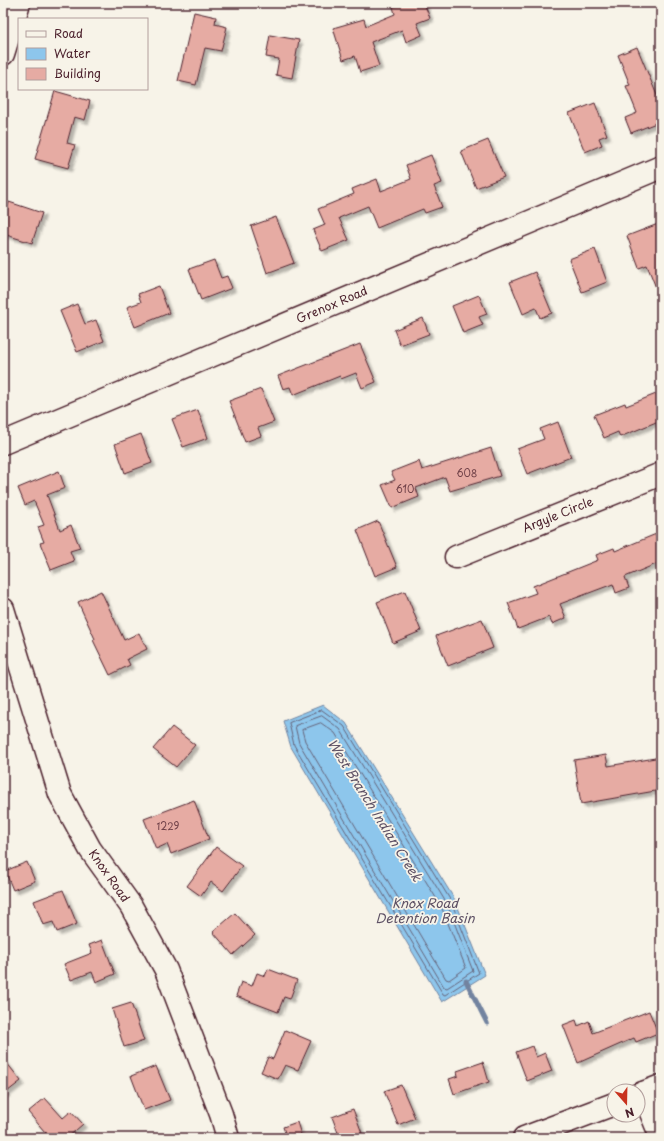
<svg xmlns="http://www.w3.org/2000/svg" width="664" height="1141" viewBox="0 0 664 1141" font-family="'Playpen Sans',sans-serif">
	<defs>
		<filter id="shadow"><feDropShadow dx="3.5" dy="3.5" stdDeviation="1" flood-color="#0004"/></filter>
	</defs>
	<rect width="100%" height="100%" fill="#f7f3e8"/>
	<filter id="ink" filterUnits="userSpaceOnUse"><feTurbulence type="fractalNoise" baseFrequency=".025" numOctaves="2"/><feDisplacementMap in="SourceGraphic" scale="8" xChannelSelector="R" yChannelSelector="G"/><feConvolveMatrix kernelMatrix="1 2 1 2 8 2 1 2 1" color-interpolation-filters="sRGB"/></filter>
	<g filter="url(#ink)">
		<!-- water -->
		<path fill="#8dc6ec" stroke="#72839f" d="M323,705L346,723L455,900L485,975L442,1002L291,747L283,721Z"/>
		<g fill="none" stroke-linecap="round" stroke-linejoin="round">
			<!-- shore -->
			<g stroke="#656278" stroke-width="1">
				<path d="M322,710L344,726L451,901L479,973L445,995L443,994L294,745L289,723Z"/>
				<path d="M322,716L340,729L447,904L473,971L447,988L444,987L299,743L295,726Z"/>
				<path d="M321,723L335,733L441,906L466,968L449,980L446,979L305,741L302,730Z"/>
			</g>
			<!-- stream -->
			<path stroke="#72839f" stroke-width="5" d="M466,981L487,1023"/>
		</g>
		<!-- building -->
		<g fill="#e6aba3" stroke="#4a1f2b" filter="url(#shadow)">
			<path d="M404,3H424L430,18L417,23L422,35L406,42L402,30L371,42L379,66L360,72L355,56L343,60L333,28L364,19L366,26L395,14L393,7Z"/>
			<path d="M194,12L216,17L215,24L227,27L221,51L205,48L196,85L178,81Z"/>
			<path d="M270,35L299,40L292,78L276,75L279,59L266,57Z"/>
			<path d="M637,47L661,105V121L631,133L625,118L637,113L626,86L630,85L618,55Z"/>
			<path d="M55,91L90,101L85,120L74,117L67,143L75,145L68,168L35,159Z"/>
			<path d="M595,103L607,135L599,138L602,145L585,152L569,113Z"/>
			<path d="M488,140L504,177L476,188L461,151Z"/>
			<path d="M431,155L442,183L434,186L442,207L425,213L423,209L377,228L368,206L339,218L349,240L322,251L313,230L325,225L318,209L354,194L352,189L377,179L381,191L411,179L406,165Z"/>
			<path d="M9,202L42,213L32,243L3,234V220Z"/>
			<path d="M276,217L294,263L267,273L251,226Z"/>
			<path d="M658,224L661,232L660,298L647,265L639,268L627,236Z"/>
			<path d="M595,249L607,282L582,292L569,259Z"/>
			<path d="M214,260L221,278L227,276L232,288L201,300L189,269Z"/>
			<path d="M535,272L552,313L540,318L536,308L523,314L510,282Z"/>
			<path d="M159,286L169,313L135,327L127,307L141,302L138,294Z"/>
			<path d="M479,295L487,314L479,317L483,325L463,333L452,306Z"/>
			<path d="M77,304L85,324L96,320L104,341L77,352L60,311Z"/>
			<path d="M423,318L429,334L400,345L394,330Z"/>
			<path d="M360,344L376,382L362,388L356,373L341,379L340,376L293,395L290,387L283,389L278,376Z"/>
			<path d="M261,389L274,422L258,428L261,436L245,442L229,401Z"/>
			<path d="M661,392V420L620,437L618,432L604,438L594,415L625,403L626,406Z"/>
			<path d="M198,410L208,438L183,447L172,419Z"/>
			<path d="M558,422L571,457L527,474L517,449L544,439L540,429Z"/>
			<path d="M141,434L152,463L125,473L115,444Z"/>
			<path d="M491,448L500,476L450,491L445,477L416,488L419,497L392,508L382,485L395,480L391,472L419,461L422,470Z"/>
			<path d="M59,471L65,488L47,495L60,530L71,525L80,548L70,551L74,561L51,570L40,543L44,542L38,527L44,525L34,501L25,505L18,488Z"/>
			<path d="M378,521L397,567L375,576L357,530Z"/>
			<path d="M661,532V562L625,577L629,588L616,593L613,584L560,604L566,618L552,624L549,617L518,629L508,603L536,593L533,586L598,560L596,555L614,548L615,551Z"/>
			<path d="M101,591L124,640L139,633L147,649L127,659L130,665L110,675L93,640L95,639L78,602Z"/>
			<path d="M405,591L421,631L393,643L377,602Z"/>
			<path d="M482,619L493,648L448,666L436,636Z"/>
			<path d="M172,727L195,745L176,767L153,749Z"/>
			<path d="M606,755L608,766L661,757V790L581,804L574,760Z"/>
			<path d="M194,800L209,839L171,854L167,844L156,849L144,819Z"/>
			<path d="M216,847L242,866L223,891L211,882L201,896L187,886Z"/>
			<path d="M27,862L35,881L13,890L5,871Z"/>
			<path d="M63,890L77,924L57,932L53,922L43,925L34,901Z"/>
			<path d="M235,913L255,935L233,955L213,932Z"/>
			<path d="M102,940L115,974L96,982L92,972L71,980L64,964L92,953L89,945Z"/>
			<path d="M268,969L297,980L290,999L284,997L278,1012L236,996L241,982L252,986L257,973L265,976Z"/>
			<path d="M131,1003L144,1041L124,1047L112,1009Z"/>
			<path d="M649,1011L658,1033L636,1042L634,1038L578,1063L563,1025L576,1020L578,1026L589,1021L593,1033Z"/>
			<path d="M285,1030L311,1041L298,1070L285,1065L278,1079L261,1072L268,1057L273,1059Z"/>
			<path d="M532,1046L536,1057L545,1053L552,1071L527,1081L516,1052Z"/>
			<path d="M3,1058L21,1081L3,1095Z"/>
			<path d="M483,1062L489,1082L454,1094L449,1079L458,1076L457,1071Z"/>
			<path d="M156,1066L170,1100L144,1110L131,1076Z"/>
			<path d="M401,1085L415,1118L398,1125L384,1091Z"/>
			<path d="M45,1098L63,1118L71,1111L83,1124L67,1138H50L28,1112Z"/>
			<path d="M353,1109L362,1133L350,1138H340L332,1117Z"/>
			<path d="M297,1122L302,1138H287L283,1127Z"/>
		</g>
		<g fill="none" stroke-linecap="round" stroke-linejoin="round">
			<defs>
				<g id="minor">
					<path d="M3,54L19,3"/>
					<path d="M3,443L661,167"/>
					<path d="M456,557L661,474"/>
					<path d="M3,609L60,794L90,849L131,906L166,970L221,1114L228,1138"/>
					<path d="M643,1093L661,1137"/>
					<path d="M638,1095L661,1086"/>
					<path d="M524,1138L614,1104"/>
				</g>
			</defs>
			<!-- minor casing -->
			<use href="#minor" stroke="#4a1f2b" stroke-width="25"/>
			<!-- minor -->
			<use href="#minor" stroke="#f7f3e8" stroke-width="22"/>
		</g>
	</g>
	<g text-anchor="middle" stroke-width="3.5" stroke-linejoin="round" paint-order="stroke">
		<!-- number labels -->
		<g font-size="10" fill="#714249">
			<text x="467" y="477">608</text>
			<text x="405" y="493">610</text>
			<text x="168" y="830">1229</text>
		</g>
		<!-- street labels -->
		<g font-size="12" fill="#4a1f2b" stroke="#f7f3e8">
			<text transform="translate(332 305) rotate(-23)" y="4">Grenox Road</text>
			<text transform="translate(558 515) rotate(-22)" y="4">Argyle Circle</text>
			<text transform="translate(109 876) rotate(55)" y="4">Knox Road</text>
		</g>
		<!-- water labels -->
		<g font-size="13" font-style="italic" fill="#5e5165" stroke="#f7f3e8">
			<text transform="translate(375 810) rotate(58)" y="5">West Branch Indian Creek</text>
			<text x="425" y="908">Knox Road<tspan x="425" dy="15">Detention Basin</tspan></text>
		</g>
	</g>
	<!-- margin -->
	<rect width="664" height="1141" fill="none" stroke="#f7f3e8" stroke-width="16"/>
	<rect x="8" y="8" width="648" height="1125" fill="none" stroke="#4a1f2b" stroke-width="1.5" filter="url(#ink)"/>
	<!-- legend -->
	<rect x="18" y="18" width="130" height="72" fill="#f7f3e8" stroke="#b29e9c"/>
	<rect x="26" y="31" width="20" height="6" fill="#f7f3e8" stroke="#b29e9c"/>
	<text x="54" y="38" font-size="12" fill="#4a1f2b">Road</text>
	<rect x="26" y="48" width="20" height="12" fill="#8dc6ec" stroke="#b29e9c"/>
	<text x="54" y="58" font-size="12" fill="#4a1f2b">Water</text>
	<rect x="26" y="68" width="20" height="12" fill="#e6aba3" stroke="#b29e9c"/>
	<text x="54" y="78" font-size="12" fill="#4a1f2b">Building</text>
	<!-- north arrow -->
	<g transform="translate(626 1103) rotate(160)"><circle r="19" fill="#f7f3e8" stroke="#b29e9c"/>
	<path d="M0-3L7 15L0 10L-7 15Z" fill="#c8321e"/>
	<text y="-6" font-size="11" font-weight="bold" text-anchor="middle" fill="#4a1f2b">N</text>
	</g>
</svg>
